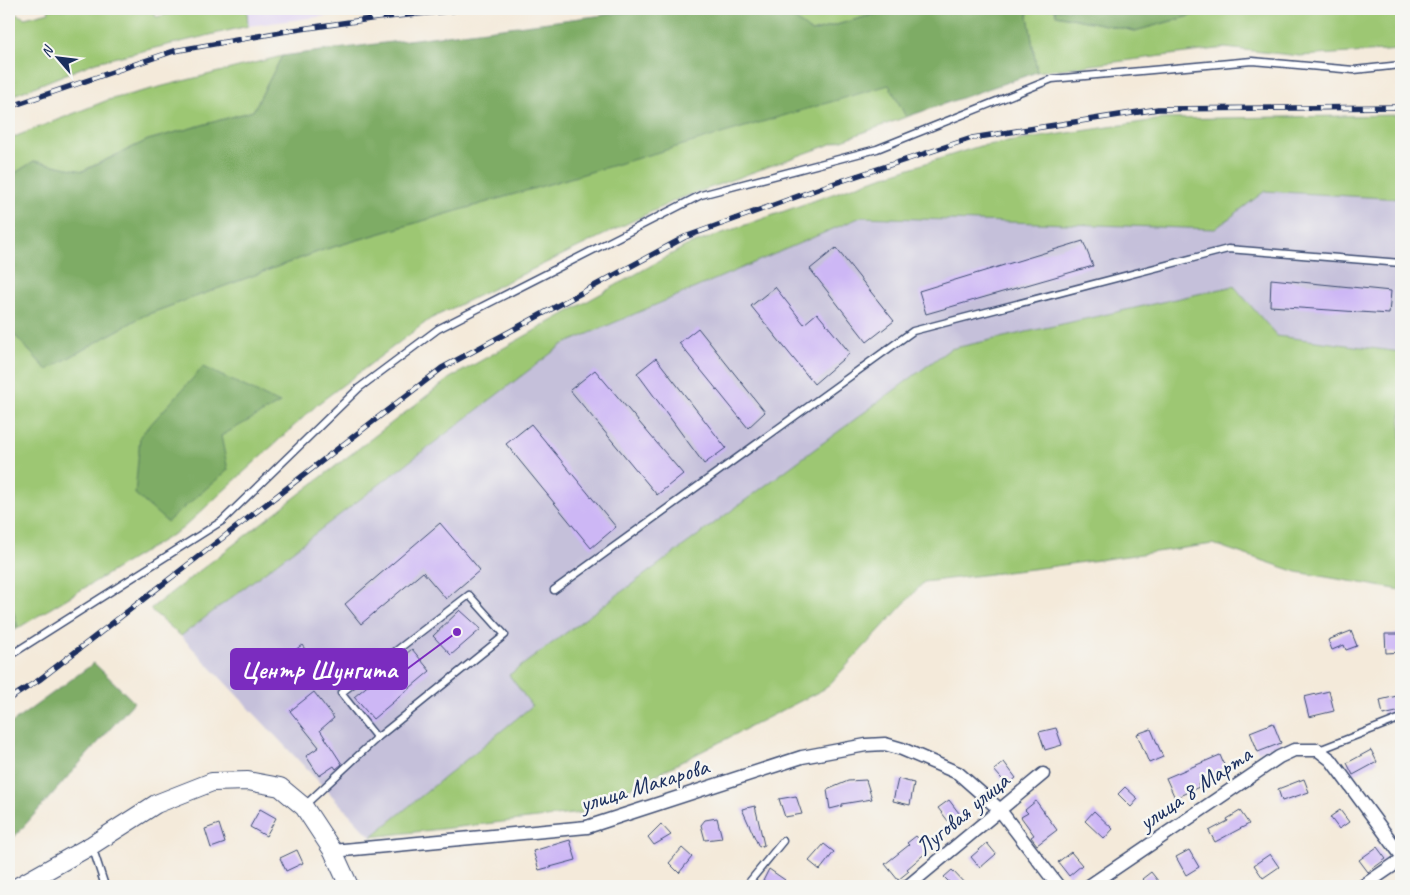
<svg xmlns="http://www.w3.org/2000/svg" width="1410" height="895" viewBox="0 0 1410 895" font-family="Caveat,sans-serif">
	<rect width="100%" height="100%" fill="#f6f6f2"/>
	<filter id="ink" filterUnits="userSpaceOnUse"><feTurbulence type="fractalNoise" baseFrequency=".02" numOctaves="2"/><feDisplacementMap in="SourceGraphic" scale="10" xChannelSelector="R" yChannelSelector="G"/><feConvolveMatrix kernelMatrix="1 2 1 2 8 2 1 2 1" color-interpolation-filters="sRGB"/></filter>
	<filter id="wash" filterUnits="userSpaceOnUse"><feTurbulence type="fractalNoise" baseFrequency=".0096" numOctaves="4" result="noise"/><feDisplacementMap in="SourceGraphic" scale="20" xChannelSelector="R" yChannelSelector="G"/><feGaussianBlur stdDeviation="1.12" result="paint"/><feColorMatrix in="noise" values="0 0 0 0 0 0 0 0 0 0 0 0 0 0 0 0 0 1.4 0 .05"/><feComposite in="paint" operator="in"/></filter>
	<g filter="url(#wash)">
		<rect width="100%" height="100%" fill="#f4eada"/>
		<!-- built -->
		<path fill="#e1d4f3" d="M247,9H380L248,26Z"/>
		<!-- industrial -->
		<path fill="#c5c0da" d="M1265,191L1401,199V352L1277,336L1234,286L509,675L532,706L371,837L181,636L562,345L861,217L1215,229Z"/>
		<!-- green -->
		<g fill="#9dc773" stroke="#5c7b68">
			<path d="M48,9H153L156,17L188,9H247L248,26L96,62L9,97V11L25,18L49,12Z"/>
			<path d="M781,9H893L811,32Z"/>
			<path d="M1027,9H1055L1056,15L1135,31L1215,9H1401V50L1300,56L1225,48L1037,72Z"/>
			<path d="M282,56L253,111L148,140L82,171L34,161L9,177V139L108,100Z"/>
			<path d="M889,84L906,117L676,200L430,319L319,403L182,529L18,628L9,596V329L47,370L143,316L323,250Z"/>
			<path d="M1401,115V199L1265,191L1215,229L861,217L562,345L181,636L150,609L450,378L686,246L872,180L980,146L1163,119Z"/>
			<path d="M1234,286L1277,336L1401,352V590L1297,572L1213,544L1048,567L924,582L826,688L581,813L371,837L532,706L509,675L950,349Z"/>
		</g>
		<!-- forest -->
		<g fill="#7eac65" stroke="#4c6e62">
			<path d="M651,9H781L812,32L893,9H1027L1037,72L906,117L889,85L323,250L143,316L47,370L9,329V177L34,161L83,171L148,140L253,111L282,56Z"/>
			<path d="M1055,9H1215L1135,31L1056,15Z"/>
			<path d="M203,367L280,403L221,436L228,470L167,522L135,494L140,436Z"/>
			<path d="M9,596L18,628L9,634Z"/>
			<path d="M94,663L134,702L9,843V725Z"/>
		</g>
		<g id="blocks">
			<!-- building -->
			<g fill="#cdb7f5">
				<path d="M1083,241L1093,266L926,314L919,291Z"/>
				<path d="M836,248L894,321L867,342L810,269Z"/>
				<path d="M1271,279L1391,291L1389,314L1270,306Z"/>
				<path d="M775,287L804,324L817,313L850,353L814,384L751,306Z"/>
				<path d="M698,328L765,412L748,428L679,343Z"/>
				<path d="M656,358L726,448L704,464L637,373Z"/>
				<path d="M595,370L683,474L657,495L570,390Z"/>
				<path d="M531,424L616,527L591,548L506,444Z"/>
				<path d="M440,523L480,570L446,599L423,572L361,624L345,604Z"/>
				<path d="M460,610L481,629L451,655L433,636Z"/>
				<path d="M1351,631L1357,646L1346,650L1344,645L1332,650L1328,640Z"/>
				<path d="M1385,634H1401V652L1386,653Z"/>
				<path d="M302,645L318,668L298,682L282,659Z"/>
				<path d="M412,649L430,671L373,719L354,697Z"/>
				<path d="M1329,691L1334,711L1309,717L1304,697Z"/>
				<path d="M314,692L334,718L320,730L342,764L336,769L334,766L319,776L306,756L319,747L290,711Z"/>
				<path d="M1401,695V711L1383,715L1380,700Z"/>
				<path d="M1273,723L1281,743L1258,752L1250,732Z"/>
				<path d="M1056,728L1062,745L1045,750L1039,732Z"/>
				<path d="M1151,729L1163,757L1149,763L1137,734Z"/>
				<path d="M1371,750L1377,762L1353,775L1347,763Z"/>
				<path d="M1220,755L1227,772L1198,783L1199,787L1175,798L1166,778Z"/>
				<path d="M1004,762L1016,778L1007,785L994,770Z"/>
				<path d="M898,779L914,783L910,805L893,801Z"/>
				<path d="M1304,779L1309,792L1282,801L1278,789Z"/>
				<path d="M866,780L872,799L842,804V806L830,809L827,790L848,781Z"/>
				<path d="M1125,787L1138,799L1131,807L1118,794Z"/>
				<path d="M796,796L802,814L785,817L779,799Z"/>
				<path d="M949,800L962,817L952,826L938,808Z"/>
				<path d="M1036,801L1057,830L1037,845L1031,837L1034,835L1021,817L1028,813L1025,810Z"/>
				<path d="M755,806L764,845L759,847L742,809Z"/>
				<path d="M260,809L276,818L266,836L250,827Z"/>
				<path d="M1340,810L1349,822L1339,829L1330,817Z"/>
				<path d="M1094,811L1113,829L1104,839L1085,821Z"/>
				<path d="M1240,811L1249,824L1215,842L1209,831L1228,821L1227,819Z"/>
				<path d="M717,818L722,838L705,840L701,825L705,820Z"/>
				<path d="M219,824L225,843L211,848L205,829Z"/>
				<path d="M661,824L671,835L654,845L648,837Z"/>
				<path d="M916,836L929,850L907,869L909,871L898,880L885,864L909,845L907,843Z"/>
				<path d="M570,840L576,860L539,870L533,851Z"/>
				<path d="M987,843L996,854L980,868L971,857Z"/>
				<path d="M824,844L834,852L820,870L809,861Z"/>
				<path d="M1377,847L1386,859L1368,872L1359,860Z"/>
				<path d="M682,848L692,857L679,873L669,863Z"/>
				<path d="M297,850L303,863L286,871L280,858Z"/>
				<path d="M1189,850L1199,867L1186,875L1176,857Z"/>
				<path d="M1071,852L1082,865L1069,876L1058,862Z"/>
				<path d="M1270,854L1279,867L1263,878L1254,865Z"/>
				<path d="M769,869L785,880L781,886H771L763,881Z"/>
				<path d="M952,870L967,886H953L944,877Z"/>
				<path d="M1151,872L1162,886H1148L1142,879Z"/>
			</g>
		</g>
	</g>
	<g filter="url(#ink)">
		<use href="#blocks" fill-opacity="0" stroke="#3c4b71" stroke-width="1"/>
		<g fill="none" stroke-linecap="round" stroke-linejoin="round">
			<defs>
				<g id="service">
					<path d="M554,590L913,331L1228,249L1401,263"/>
					<path d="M9,656L222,521L359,388L438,329L701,195L877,149L1052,79L1252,61L1354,70L1401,65"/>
					<path d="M1319,750L1401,718"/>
					<path d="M304,806L377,738L505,635L469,595L341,693L377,738"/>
					<path d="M92,846L105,886"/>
					<path d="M746,886L783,841"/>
				</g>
				<g id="minor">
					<path d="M333,851L587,827L802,757L866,745L885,744L902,749L958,773L999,809L1058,886"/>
					<path d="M908,886L1043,774"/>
					<path d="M1089,886L1279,757L1294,750H1318L1331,760L1401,855"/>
					<path d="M1363,886L1401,860"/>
				</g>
				<path id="secondary" d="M19,886L92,845L156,804L212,782L248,781L280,787L304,807L333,851L349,886"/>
			</defs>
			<!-- service casing -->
			<use href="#service" stroke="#3c4b71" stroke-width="9"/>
			<!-- minor casing -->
			<use href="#minor" stroke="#3c4b71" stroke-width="15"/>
			<!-- secondary casing -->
			<use href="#secondary" stroke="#3c4b71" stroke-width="20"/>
			<!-- service -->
			<use href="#service" stroke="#fff" stroke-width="6"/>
			<!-- minor -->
			<use href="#minor" stroke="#fff" stroke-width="12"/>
			<!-- secondary -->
			<use href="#secondary" stroke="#fff" stroke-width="18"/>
			<defs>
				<g id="rail">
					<path d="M9,107L174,51L287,31L377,18L468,9"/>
					<path d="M9,699L39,680L442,368L685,237L826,186L972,138L1158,109L1401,107"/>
				</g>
			</defs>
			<!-- rail casing -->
			<use href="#rail" stroke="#1b2f5e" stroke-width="5.5"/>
			<!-- rail -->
			<use href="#rail" stroke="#f6f6f2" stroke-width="4" stroke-dasharray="11" stroke-linecap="butt"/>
		</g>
	</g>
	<g text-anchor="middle" stroke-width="5" stroke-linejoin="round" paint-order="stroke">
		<!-- street labels -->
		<g font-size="24" fill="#1b2f5e" stroke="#f6f6f2">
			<text transform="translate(644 785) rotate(-17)" y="8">улица Макарова</text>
			<text transform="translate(1195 788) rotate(-34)" y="8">улица 8 Марта</text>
			<text transform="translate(962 814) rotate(-40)" y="8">Луговая улица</text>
		</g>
	</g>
	<!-- callouts -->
	<path fill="none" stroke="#7b2cbf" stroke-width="2" d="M457 632L407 669"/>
	<circle fill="#7b2cbf" stroke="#f6f6f2" stroke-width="2" cx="457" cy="632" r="5"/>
	<rect fill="#7b2cbf" stroke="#7b2cbf" stroke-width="2" x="231" y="649" width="176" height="40" rx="5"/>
	<g font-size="25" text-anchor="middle" font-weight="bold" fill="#fff">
		<text x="319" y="678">Центр Шунгита</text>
	</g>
	<!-- margin -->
	<rect width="1410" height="895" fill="none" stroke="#f6f6f2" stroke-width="30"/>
	<!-- north arrow -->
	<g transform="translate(58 58) rotate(298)" stroke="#f6f6f2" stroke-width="4" paint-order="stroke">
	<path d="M0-4L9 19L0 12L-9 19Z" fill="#1b2f5e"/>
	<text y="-8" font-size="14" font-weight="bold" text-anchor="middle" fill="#1b2f5e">N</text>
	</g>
</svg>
